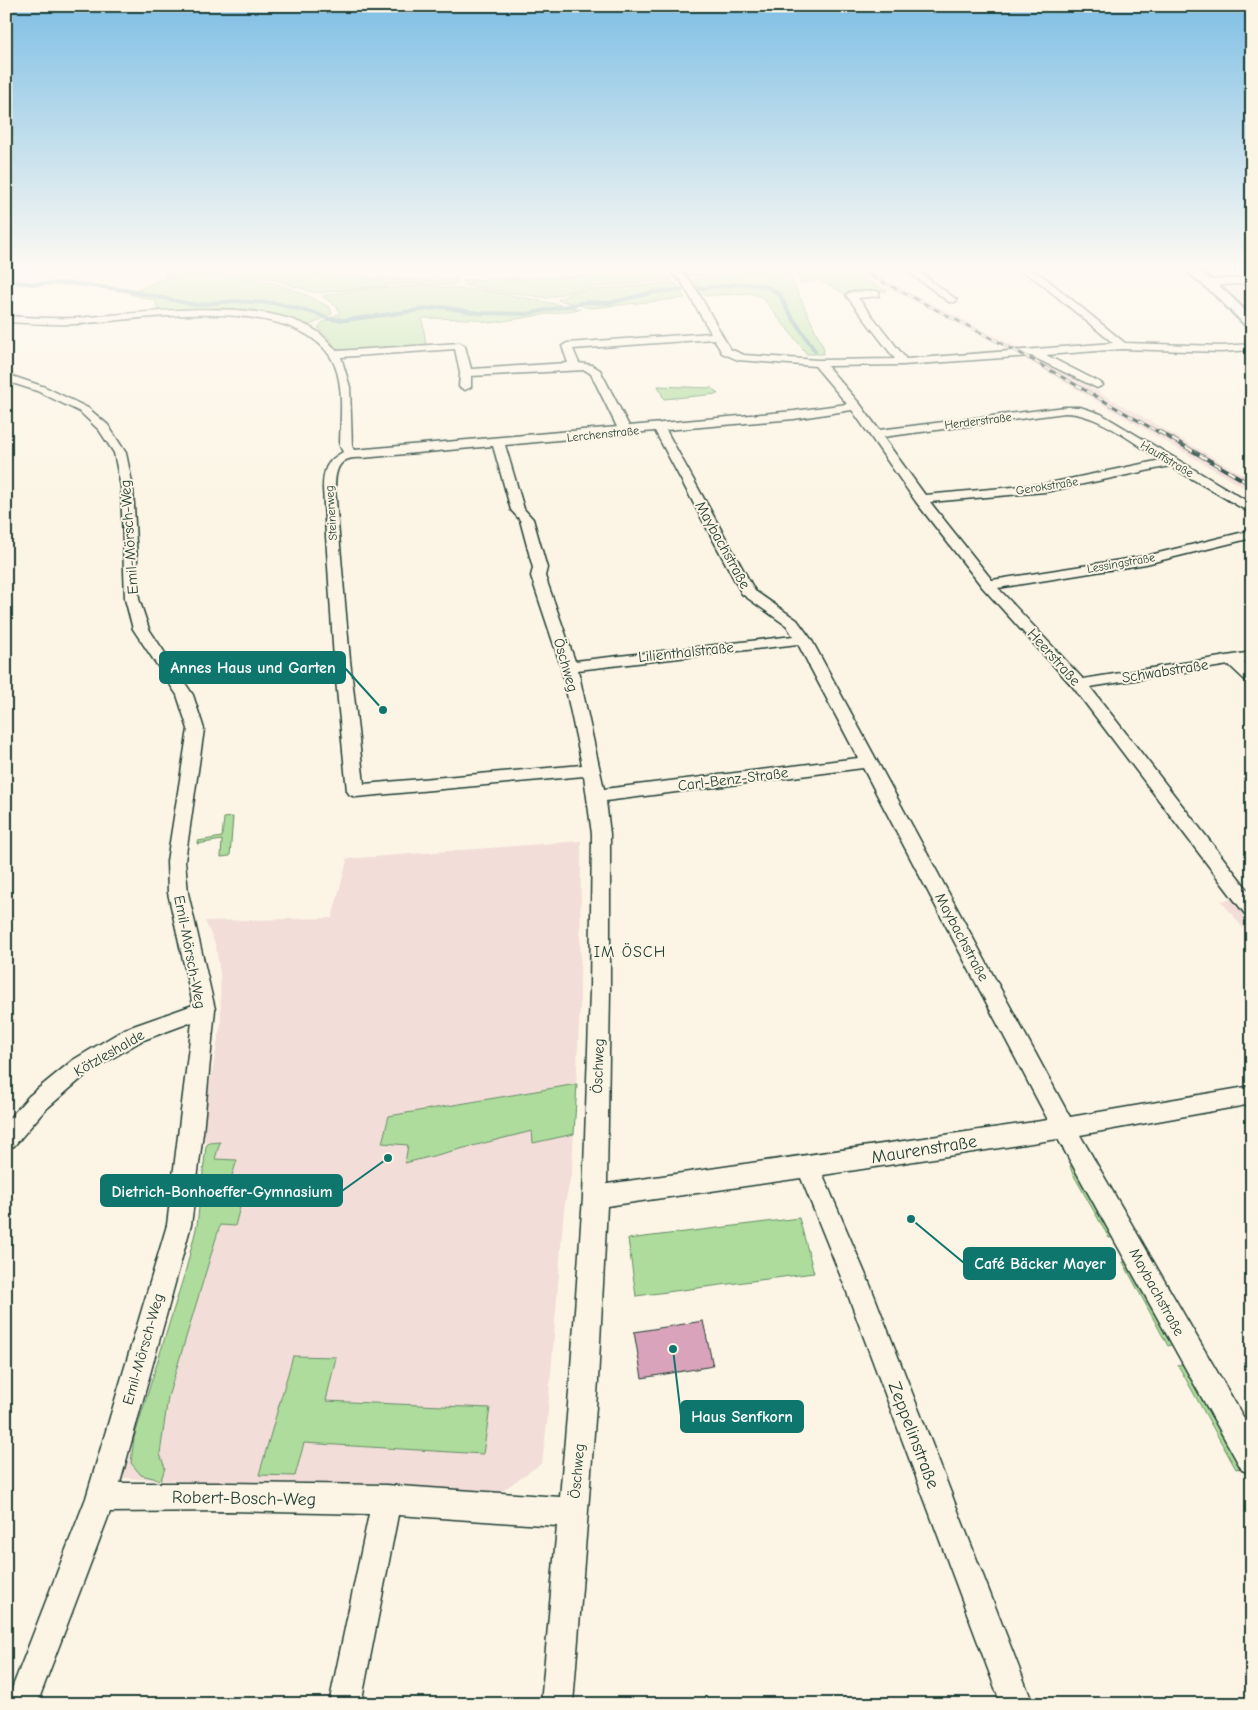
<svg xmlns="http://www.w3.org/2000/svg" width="1258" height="1710" viewBox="0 0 1258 1710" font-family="'Comic Neue',sans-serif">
	<rect width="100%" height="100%" fill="#fcf5e5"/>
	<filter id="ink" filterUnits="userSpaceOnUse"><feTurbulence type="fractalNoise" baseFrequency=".02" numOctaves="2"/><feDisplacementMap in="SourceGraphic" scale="10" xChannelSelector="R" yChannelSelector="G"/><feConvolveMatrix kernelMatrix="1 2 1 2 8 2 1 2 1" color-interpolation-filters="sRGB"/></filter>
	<g filter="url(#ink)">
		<!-- built -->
		<g fill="#f2ddd8">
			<path d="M848,267H861L881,277L1027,352L1122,405L1252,480V492L1018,355Z"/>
			<path d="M1199,267H1252V313L1234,295Z"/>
			<path d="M581,841L580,1005L572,1170L564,1209L547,1424L542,1463L499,1493L340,1483L202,1482L123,1478L186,1269L197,1225L206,1146L201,1116L210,1083L221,1024L220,974L216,946L205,921L332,918L347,861L345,859Z"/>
			<path d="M1252,895V939L1221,901Z"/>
		</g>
		<!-- green -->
		<g fill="#addc9c" stroke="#668c68">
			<path d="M167,267H233L224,274L167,276L164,275Z"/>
			<path d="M239,267C267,267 294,271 323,274C368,279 412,281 457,280V283L452,285L398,284L317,293L271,279L234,273L235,270Z"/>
			<path d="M712,267H785L786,269L745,270L692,276L685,272Z"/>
			<path d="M839,267L887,291L848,295L819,280L801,283L793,270Z"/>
			<path d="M783,271L789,274L824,349L823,354H807L762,297L749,293L705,296L692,280L747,272Z"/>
			<path d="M667,274L672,280L583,288L548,298L468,286L464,285L463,280Z"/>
			<path d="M229,276C266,279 298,288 330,308L332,314L310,325L260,313H158L156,301L130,294L164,278Z"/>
			<path d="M672,283L676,284L685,298L591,308L558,300L574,292L586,290Z"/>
			<path d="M426,286L490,291L580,309L491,323L473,319L422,318L426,345L339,352L328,337L318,328L323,322L340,313L337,307L322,296L370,288Z"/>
			<path d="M658,386L712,388L718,394L664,399Z"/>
			<path d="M233,817L230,856L221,857L222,840L197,844L198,841L222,837L224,818Z"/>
			<path d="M577,1084L574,1134L533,1143L532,1131L405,1163L408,1145L382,1143L389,1116Z"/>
			<path d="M220,1142L215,1159L237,1160L225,1197L242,1199L235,1226L220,1225L168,1397L160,1454L165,1468L161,1480L141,1475L131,1463L134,1438L186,1269L197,1225L206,1146L209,1143Z"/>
			<path d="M1073,1164L1115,1237L1109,1238L1072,1172L1070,1166Z"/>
			<path d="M799,1218L814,1273L636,1296L628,1239Z"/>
			<path d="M1128,1261L1173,1344L1168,1346L1123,1262Z"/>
			<path d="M293,1356L336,1357L326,1401L490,1408L483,1454L304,1443L295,1476L259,1475Z"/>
			<path d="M1185,1364L1243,1468L1236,1469L1178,1365Z"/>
		</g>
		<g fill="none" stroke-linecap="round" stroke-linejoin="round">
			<!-- stream -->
			<path stroke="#5b959c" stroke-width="4" d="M6,281L35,284L70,283L125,290L196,305L233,301L274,303L315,313L329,319L346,320L442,307L479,313L527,314L587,302L609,303L655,292L744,284L759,285L770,288L780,295L788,311L815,351"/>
		</g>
		<!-- building -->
		<path fill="#d9a4bb" stroke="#1f3d34" d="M703,1321L713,1366L642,1378L634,1332Z"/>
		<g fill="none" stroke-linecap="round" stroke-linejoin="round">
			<defs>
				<g id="minor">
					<path d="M665,267H675L687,277L698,292L730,349L744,355L818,360L895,359L846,295L851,292L876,291L879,292V296L858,298L906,359L1113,343L1038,281L1021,271L1019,269L1022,267H1027L1044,277L1125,343L1221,346L1252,344V350L1221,352L1122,349L1046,355L1101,383L1103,385L1097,388L1031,356L903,365L827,366L860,404L879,430L1065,407H1080L1101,414L1252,504V514L1170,466L1045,492L930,502L992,580L1146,556L1252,530V538L1146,564L998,588L1083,679L1252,652V662L1244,663L1252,669V683L1246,681L1229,665L1090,687L1252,895V916L1245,914L1073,687L983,588L916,502L852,410L794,419L666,430L755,591L797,620L811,639L1070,1117L1252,1086V1104L1080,1135L1252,1432V1474L1242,1470L1058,1139L823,1175L871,1287L1033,1704H1001L845,1287L801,1178L607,1206L598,1381L573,1704H541L557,1526L398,1515L361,1704H329L369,1514L229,1511L110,1512L37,1704H6L86,1498L167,1225L192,1022L141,1041L89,1072L45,1110L14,1146L6,1149V1122L29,1096L73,1060L125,1029L193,1005L168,893L167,861L188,729L177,695L133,629L125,599L121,487L114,453L99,430L80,412L37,391L6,381V374L45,387L88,408L108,425L126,453L133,487L139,599L149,629L193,695L204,729L185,861L188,893L215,1009L203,1133L191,1225L120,1483H229L386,1485L560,1497L570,1381L583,1197L590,991L592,834L584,776L356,797L350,795L347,791L334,660L323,489C323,470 326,461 343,452L340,446C340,418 346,381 330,356C288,293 139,320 75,324C52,325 29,323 6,322V316C29,317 52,319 75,318C139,314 262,294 318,332C325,337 331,345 337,351L460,343L465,346L471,369L568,363L562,346L567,343L711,333L681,281ZM714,339L722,353L738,360L815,366L847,404L794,411L629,426L600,370L592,365L579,363L573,349ZM455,349L460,373L459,387L465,390L471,387V376L585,370L591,374L617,427L354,450L352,446L350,387L341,357ZM1065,413C1098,413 1133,443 1161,460L1045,484L925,495L883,437ZM655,431L742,594L787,626L793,636L575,661L545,576L547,568L533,519L524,509L505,445ZM493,446L511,510L520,520L533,568L531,576L561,666L582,765L364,784L350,660L335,489C335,469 339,456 362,458ZM798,644L858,758L604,789L578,670ZM863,768L1048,1120L607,1184L610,991V834L606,801Z"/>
					<path d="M902,267H913L957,300L955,302H949Z"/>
					<path d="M1252,277V283L1208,286L1203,283L1208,280Z"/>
				</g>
				<path id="tertiary" d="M1182,267H1195L1224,290L1252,317V328L1247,327L1216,296Z"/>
			</defs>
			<!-- minor casing -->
			<use href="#minor" stroke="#1f3d34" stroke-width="3"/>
			<!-- tertiary casing -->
			<use href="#tertiary" stroke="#1f3d34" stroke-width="4"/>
			<!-- minor -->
			<use href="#minor" fill="#fcf5e5" fill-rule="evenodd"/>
			<!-- tertiary -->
			<use href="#tertiary" fill="#fcf5e5" fill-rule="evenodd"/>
			<defs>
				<path id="rail-far1" d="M854,267L1020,353L1160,433"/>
				<path id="rail" d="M1158,431L1252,485"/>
			</defs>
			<!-- rail-far1 casing -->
			<use href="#rail-far1" stroke="#1f3d34" stroke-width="3"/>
			<!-- rail casing -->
			<use href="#rail" stroke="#1f3d34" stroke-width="4"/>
			<!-- rail-far1 -->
			<use href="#rail-far1" stroke="#fcf5e5" stroke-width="2" stroke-dasharray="6" stroke-linecap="butt"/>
			<!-- rail -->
			<use href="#rail" stroke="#fcf5e5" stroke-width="2.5" stroke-dasharray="8" stroke-linecap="butt"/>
		</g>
	</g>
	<!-- sky -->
	<linearGradient id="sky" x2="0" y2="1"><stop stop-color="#7fbfe5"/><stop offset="0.53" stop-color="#fefaf3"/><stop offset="1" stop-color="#fefaf3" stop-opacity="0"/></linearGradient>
	<rect width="1258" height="506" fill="url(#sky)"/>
	<g text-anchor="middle" stroke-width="4" stroke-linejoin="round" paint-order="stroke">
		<!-- far-street labels -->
		<g font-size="12" fill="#1f3d34" stroke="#fcf5e5">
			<text transform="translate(978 421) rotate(-7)" y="4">Herderstraße</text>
			<text transform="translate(603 434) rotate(-6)" y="4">Lerchenstraße</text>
			<text transform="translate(1167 459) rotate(31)" y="4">Hauffstraße</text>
			<text transform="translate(1047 486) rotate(-9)" y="4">Gerokstraße</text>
			<text transform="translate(331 513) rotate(-94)" y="4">Steinerweg</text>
			<text transform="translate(1121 563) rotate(-10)" y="4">Lessingstraße</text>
		</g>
		<!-- street labels -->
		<g font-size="15" fill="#1f3d34" stroke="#fcf5e5">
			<text transform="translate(129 537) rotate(-94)" y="5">Emil-Mörsch-Weg</text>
			<text transform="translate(723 545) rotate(61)" y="5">Maybachstraße</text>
			<text transform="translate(686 652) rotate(-6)" y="5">Lilienthalstraße</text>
			<text transform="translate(1054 657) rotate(48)" y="5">Heerstraße</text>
			<text transform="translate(566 665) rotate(74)" y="5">Öschweg</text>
			<text transform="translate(1165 671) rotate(-9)" y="5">Schwabstraße</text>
			<text transform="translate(733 779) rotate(-7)" y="5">Carl-Benz-Straße</text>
			<text transform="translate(962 937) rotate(62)" y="5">Maybachstraße</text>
			<text transform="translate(190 952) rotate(79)" y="5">Emil-Mörsch-Weg</text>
			<text transform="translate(109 1053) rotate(-30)" y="5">Kötzleshalde</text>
			<text transform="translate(598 1066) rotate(-88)" y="5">Öschweg</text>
			<text transform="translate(1157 1292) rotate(61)" y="5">Maybachstraße</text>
			<text transform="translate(143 1349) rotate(-74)" y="5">Emil-Mörsch-Weg</text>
			<text transform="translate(577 1471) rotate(-85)" y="5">Öschweg</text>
		</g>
		<!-- neighbourhood labels -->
		<g font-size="16" letter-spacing="1" fill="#1f3d34" stroke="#fcf5e5">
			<text x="630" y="957">IM ÖSCH</text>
		</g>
		<!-- near-street labels -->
		<g font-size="18" fill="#1f3d34" stroke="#fcf5e5">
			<text transform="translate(924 1149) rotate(-9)" y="6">Maurenstraße</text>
			<text transform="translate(914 1435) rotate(69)" y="6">Zeppelinstraße</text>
			<text transform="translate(244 1498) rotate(1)" y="6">Robert-Bosch-Weg</text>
		</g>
	</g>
	<!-- callouts -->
	<path fill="none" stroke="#0f766e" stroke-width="2" d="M383 710L345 668M388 1158L342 1191M911 1219L964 1263M673 1349L681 1416"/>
	<g fill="#0f766e" stroke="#fcf5e5" stroke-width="2">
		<circle cx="383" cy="710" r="5"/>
		<circle cx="388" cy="1158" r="5"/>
		<circle cx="911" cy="1219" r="5"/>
		<circle cx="673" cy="1349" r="5"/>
	</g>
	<g fill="#0f766e" stroke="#0f766e" stroke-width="2">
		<rect x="160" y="652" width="185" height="31" rx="5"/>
		<rect x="101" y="1175" width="241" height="31" rx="5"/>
		<rect x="964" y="1248" width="151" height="31" rx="5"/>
		<rect x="681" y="1401" width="122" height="31" rx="5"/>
	</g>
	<g font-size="16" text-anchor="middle" font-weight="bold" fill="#fff">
		<text x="253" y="673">Annes Haus und Garten</text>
		<text x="222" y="1197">Dietrich-Bonhoeffer-Gymnasium</text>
		<text x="1040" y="1269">Café Bäcker Mayer</text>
		<text x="742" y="1422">Haus Senfkorn</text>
	</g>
	<!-- margin -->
	<rect width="1258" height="1710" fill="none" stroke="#fcf5e5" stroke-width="25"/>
	<rect x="12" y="12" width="1233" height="1685" fill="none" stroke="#1f3d34" stroke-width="2" filter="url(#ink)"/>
</svg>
